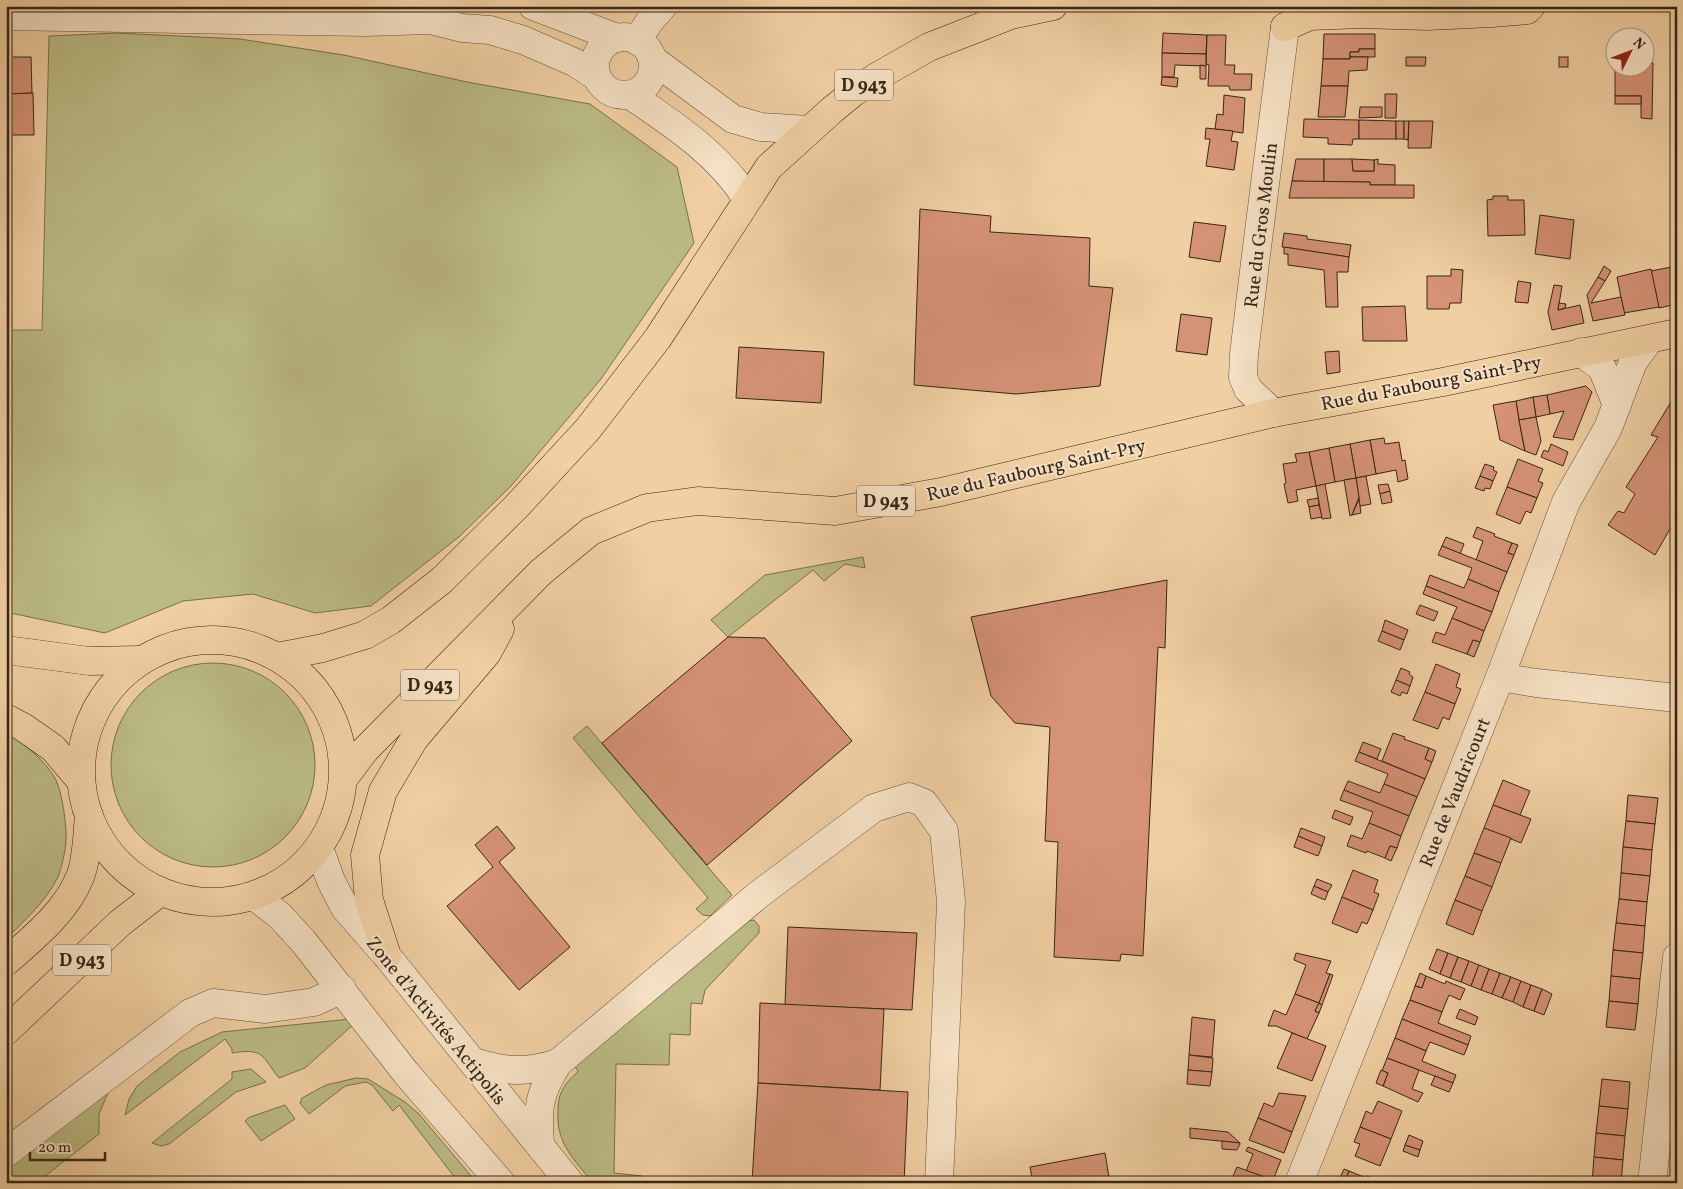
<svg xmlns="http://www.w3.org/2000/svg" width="1683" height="1189" viewBox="0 0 1683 1189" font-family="Vollkorn,serif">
	<rect width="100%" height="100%" fill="#f0cfa2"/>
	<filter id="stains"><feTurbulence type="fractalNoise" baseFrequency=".004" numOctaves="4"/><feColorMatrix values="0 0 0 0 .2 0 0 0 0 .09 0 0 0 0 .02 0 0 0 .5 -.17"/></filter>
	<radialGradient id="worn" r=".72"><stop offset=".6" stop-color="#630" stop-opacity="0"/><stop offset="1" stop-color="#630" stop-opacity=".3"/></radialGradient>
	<!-- green -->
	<g fill="#bbba84" stroke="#78704e">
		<path d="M117,33L240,39L344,55L467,82L590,104L677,167L694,243L601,379L511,486L460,536L371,606L315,613L253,594L183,601L105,633L6,612V330H42L49,36Z"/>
		<path d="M863,557L865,568L845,564L824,581L813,570L728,637L711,620L765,575Z"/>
		<circle cx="213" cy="765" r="102"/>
		<path d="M587,726L732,895L710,916L703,915L696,909L708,898L573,738Z"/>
		<path d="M6,733C25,744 45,760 56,780C62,793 67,826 66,840C66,849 61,870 58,877C46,901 25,920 6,939Z"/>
		<path d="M754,920L759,926V933L705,990L702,1004L691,1003L690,1035L670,1034L669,1065L616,1064L614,1173L642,1176L649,1183H593C574,1159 556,1144 558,1111C558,1103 559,1096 563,1089C566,1082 573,1077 578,1071L574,1065L748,921Z"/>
		<path d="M351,1019L355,1023L305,1068L279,1078C261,1055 264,1048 232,1053V1049L225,1039L125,1115L129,1099L137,1086L180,1052L222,1032Z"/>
		<path d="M251,1069L266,1082L236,1092L169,1144L161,1146L152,1143L232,1079V1072Z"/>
		<path d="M356,1078L368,1079L405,1102L419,1114L477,1183H459L399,1105L393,1111L372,1085L366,1082L345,1086L309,1114L300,1103L302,1098L326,1085Z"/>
		<path d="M108,1093L99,1114V1134L36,1183H6V1166Z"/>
		<path d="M285,1105L295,1119L261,1141L245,1121L250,1117Z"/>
	</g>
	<!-- building -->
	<g fill="#d59275" stroke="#362618">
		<path d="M1163,33L1207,35L1206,54L1162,53Z"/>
		<path d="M1324,34H1375V49H1359V52H1350V59H1323Z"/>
		<path d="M1207,35H1226L1225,65H1235L1234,74H1252L1251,90H1230L1229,86H1208L1209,65L1206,64Z"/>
		<path d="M1359,49H1375V57H1350V52H1359Z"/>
		<path d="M1162,53L1206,54V66L1175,65L1174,77H1162Z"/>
		<path d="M6,57H31L32,93L6,94Z"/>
		<path d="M1350,57H1368L1367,70L1349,71L1348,86H1321L1323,59H1350Z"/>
		<path d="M1406,57H1426L1425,66H1406Z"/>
		<rect x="1559" y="57" width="9" height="10"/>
		<path d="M1615,63L1616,68H1646V63H1653L1652,119L1641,118V96H1615Z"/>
		<path d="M1200,65L1206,66V79H1200Z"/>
		<path d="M1162,77L1178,78L1177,87L1161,85Z"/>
		<path d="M1321,86H1348L1345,117H1318Z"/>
		<path d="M33,93L34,135H6V94Z"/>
		<path d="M1385,94H1397L1396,118H1385Z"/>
		<path d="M1224,95L1245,98L1243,133L1215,129L1217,114L1223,115Z"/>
		<rect x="1615" y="96" width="26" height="8"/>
		<path d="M1360,107H1382V117L1359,118Z"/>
		<path d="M1304,119L1359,120V139H1353L1352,145L1328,144V138L1303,137Z"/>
		<path d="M1359,120L1396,121V139H1359Z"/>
		<rect x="1396" y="121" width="8" height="18"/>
		<path d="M1404,121H1409L1408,140L1404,139Z"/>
		<path d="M1409,121H1433L1431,148H1408Z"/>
		<path d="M1206,128L1233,131L1231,141L1238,142L1234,170L1206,166L1210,139H1205Z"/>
		<path d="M1296,159H1324V182L1292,181Z"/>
		<path d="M1324,159H1352L1353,171H1374V160L1378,159V164L1395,165V185H1370V182H1324Z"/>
		<path d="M1352,159L1374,160V171H1353Z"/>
		<path d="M1292,181L1370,182V185H1414V198H1289Z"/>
		<path d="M1493,196H1508V200H1524L1525,235L1488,236L1487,200L1493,199Z"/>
		<path d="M920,209L991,216L990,232L1090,238L1089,286L1113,288L1100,386L1016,394L914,385Z"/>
		<path d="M1540,215L1574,220L1570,259L1535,254Z"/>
		<path d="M1194,222L1226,226L1220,262L1189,257Z"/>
		<path d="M1284,233L1307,236V239L1351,245L1349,257L1282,247Z"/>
		<path d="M1284,247L1349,257L1348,272H1337L1338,307H1326L1324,270L1288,265V254H1284Z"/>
		<path d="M1604,266L1611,271L1605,281L1598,277Z"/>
		<path d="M1677,266V304L1659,308L1651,271Z"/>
		<path d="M1451,269L1463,270L1461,303H1450L1449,309H1427V276H1451Z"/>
		<path d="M1651,269L1659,307L1624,313L1617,277Z"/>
		<path d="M1598,277L1605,281L1591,303L1621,297L1625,315L1593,321L1587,295Z"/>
		<path d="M1518,281L1531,283L1528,303L1515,302Z"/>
		<path d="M1554,285L1562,286L1558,310L1580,305L1584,323L1552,330L1548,312Z"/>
		<path d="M1559,303L1566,304L1565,308L1558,310Z"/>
		<path d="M1405,306L1407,341H1363L1362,307Z"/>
		<path d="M1181,314L1212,318L1207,355L1176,351Z"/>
		<path d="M739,347L824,352L821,403L736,398Z"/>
		<path d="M1339,351L1340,372L1327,374L1325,352Z"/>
		<path d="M1586,386L1592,392L1573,440L1553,437L1564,411L1550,414L1547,395Z"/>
		<path d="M1677,392V517L1655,555L1608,525L1618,511L1624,513L1635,494L1626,487L1658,437L1651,435Z"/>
		<path d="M1547,395L1550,414L1536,417L1533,397Z"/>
		<path d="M1533,397L1536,417L1519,420L1516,401Z"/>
		<path d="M1516,401L1519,420L1525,451L1500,440L1493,405Z"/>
		<path d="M1536,417L1541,441L1536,455L1525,451L1519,420Z"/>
		<path d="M1384,438L1385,444L1399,442L1402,461L1405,460L1408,479L1398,482L1396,470L1376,474L1370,440Z"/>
		<path d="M1370,440L1376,474L1356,478L1350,444Z"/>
		<path d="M1350,444L1356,478L1335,482L1329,448Z"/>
		<path d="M1551,444L1568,452L1563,466L1541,457L1544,450L1548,452Z"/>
		<path d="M1329,448L1335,482L1316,486L1309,452Z"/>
		<path d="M1309,452L1316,486L1296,490L1298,501L1288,503L1284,484L1286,483L1283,464L1297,462L1295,454Z"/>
		<path d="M1518,459L1543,469L1538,481L1543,483L1537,498L1507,487Z"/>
		<path d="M1485,464L1494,467L1493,470L1497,472L1493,481L1480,476Z"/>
		<path d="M1366,476L1371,504L1360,506L1356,478Z"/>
		<path d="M1480,476L1493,481L1490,489L1485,488L1484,491L1475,488Z"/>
		<path d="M1356,478L1359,497L1352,515L1350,516L1344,480Z"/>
		<path d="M1325,484L1331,518L1322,519L1316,486Z"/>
		<path d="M1388,484L1390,491L1380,494L1378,485Z"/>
		<path d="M1507,487L1537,498L1531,513L1526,511L1520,524L1496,514Z"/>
		<path d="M1390,491L1392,502L1382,504L1380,494Z"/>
		<path d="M1318,498L1319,505L1309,507L1307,500Z"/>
		<path d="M1359,499L1361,513L1352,515Z"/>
		<path d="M1319,505L1322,517L1311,519L1309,507Z"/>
		<path d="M1477,527L1495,534L1494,536L1512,543L1508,553L1514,555L1507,572L1476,560L1483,541L1473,537Z"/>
		<path d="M1446,537L1464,544L1460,554L1442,546Z"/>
		<path d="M1512,543L1518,545L1514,555L1508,553Z"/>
		<path d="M1442,546L1507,572L1499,592L1468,579L1472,568L1438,555Z"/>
		<path d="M1430,575L1464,588L1468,579L1499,592L1492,612L1426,586Z"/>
		<path d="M1167,580L1165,648L1158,647L1143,956L1121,954L1120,961L1054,957L1058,842L1045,841L1050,727L1015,723L991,696L971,617Z"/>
		<path d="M1426,586L1492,612L1484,631L1452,618L1457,607L1423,594Z"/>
		<path d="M1420,605L1438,612L1434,621L1416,614Z"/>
		<path d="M1452,618L1484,631L1480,642L1473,640L1467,654L1432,642L1436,632L1445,635Z"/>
		<path d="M1385,620L1408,630L1404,640L1382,631Z"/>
		<path d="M1382,631L1404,640L1400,650L1378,641Z"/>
		<path d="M728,637L765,638L852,741L707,865L602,743Z"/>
		<path d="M1473,640L1480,642L1474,657L1467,654Z"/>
		<path d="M1436,664L1460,674L1456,687L1461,689L1455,704L1425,692Z"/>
		<path d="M1401,668L1410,672L1409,674L1413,677L1410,686L1396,680Z"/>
		<path d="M1396,680L1410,686L1407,694L1402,692L1400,696L1391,692Z"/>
		<path d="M1425,692L1455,704L1449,720L1443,717L1438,729L1413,720Z"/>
		<path d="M1393,733L1405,737L1404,739L1429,748L1425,759L1432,762L1425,779L1382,761Z"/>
		<path d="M1363,742L1381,749L1377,759L1359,752Z"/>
		<path d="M1429,748L1436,751L1432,762L1425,759Z"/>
		<path d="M1359,752L1425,779L1417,797L1384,784L1388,774L1355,761Z"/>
		<path d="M1503,780L1530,791L1520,815L1493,805Z"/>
		<path d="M1348,781L1380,793L1384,784L1417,797L1409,816L1344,790Z"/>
		<path d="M1344,790L1409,816L1401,836L1369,823L1373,812L1340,800Z"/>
		<path d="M1628,795L1658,798L1655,824L1626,821Z"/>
		<path d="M1493,805L1531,819L1521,843L1484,828Z"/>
		<path d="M1335,810L1353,817L1350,825L1332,818Z"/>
		<path d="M1626,821L1655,824L1652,850L1623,847Z"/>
		<path d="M1369,823L1401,836L1397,848L1390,846L1385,858L1367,851L1366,853L1347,846L1351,835L1362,839Z"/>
		<path d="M497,826L515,848L499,862L570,947L519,990L447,906L493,867L475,845Z"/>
		<path d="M1301,828L1325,837L1322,846L1298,836Z"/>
		<path d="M1484,828L1511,838L1501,863L1474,853Z"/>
		<path d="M1298,836L1322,846L1318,856L1294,847Z"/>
		<path d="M1390,846L1397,848L1391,861L1385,858Z"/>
		<path d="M1623,847L1652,850L1650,876L1621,873Z"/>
		<path d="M1474,853L1501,863L1492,887L1465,876Z"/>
		<path d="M1353,870L1378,880L1374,892L1379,894L1373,910L1342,897Z"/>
		<path d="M1621,873L1650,876L1647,902L1619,899Z"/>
		<path d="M1465,876L1492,887L1482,911L1455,900Z"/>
		<path d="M1317,879L1332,885L1328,892L1314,886Z"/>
		<path d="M1314,886L1328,892L1325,900L1311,894Z"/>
		<path d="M1342,897L1373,910L1367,924L1362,922L1357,933L1332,923Z"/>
		<path d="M1619,899L1647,902L1645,926L1616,923Z"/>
		<path d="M1455,900L1482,911L1473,935L1446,924Z"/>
		<path d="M1616,923L1645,926L1643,953L1613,950Z"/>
		<path d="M788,927L917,933L912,1010L785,1005Z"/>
		<path d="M1437,949L1448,953L1440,974L1429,969Z"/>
		<path d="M1613,950L1643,953L1640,979L1611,976Z"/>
		<path d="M1296,953L1331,961L1326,973L1330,974L1319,1003L1295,994L1306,965L1294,960Z"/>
		<path d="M1448,953L1458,957L1450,978L1440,974Z"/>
		<path d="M1458,957L1469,961L1461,982L1450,978Z"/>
		<path d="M1469,961L1479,965L1471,986L1461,982Z"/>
		<path d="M1479,965L1489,969L1481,990L1471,986Z"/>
		<path d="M1489,969L1500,973L1492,994L1481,990Z"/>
		<path d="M1420,973L1426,976L1422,988L1415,986Z"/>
		<path d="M1500,973L1511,977L1502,998L1492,994Z"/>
		<path d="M1330,974L1333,975L1322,1005L1319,1003Z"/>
		<path d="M1426,976L1445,984L1446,981L1465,989L1460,1000L1449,995L1442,1012L1410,1000L1415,986L1422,988Z"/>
		<path d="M1611,976L1640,979L1638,1004L1609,1001Z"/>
		<path d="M1511,977L1521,981L1513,1002L1502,998Z"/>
		<path d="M1521,981L1531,985L1523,1007L1513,1002Z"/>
		<path d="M1531,985L1542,989L1534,1011L1523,1007Z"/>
		<path d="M1542,989L1552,994L1544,1015L1534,1011Z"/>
		<path d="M1295,994L1319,1003L1315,1011L1319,1013L1307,1039L1276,1026H1268L1274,1010L1286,1015Z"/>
		<path d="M1410,1000L1442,1012L1438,1023L1471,1036L1468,1045L1402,1019Z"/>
		<path d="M1609,1001L1638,1004L1635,1030L1606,1027Z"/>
		<path d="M760,1003L884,1009L880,1090L758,1083Z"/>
		<path d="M1319,1003L1322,1005L1319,1013L1315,1011Z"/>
		<path d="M1460,1009L1478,1017L1475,1025L1456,1018Z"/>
		<path d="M1192,1017L1215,1020L1212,1057L1189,1055Z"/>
		<path d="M1402,1019L1468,1045L1464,1055L1430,1042L1426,1051L1395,1038Z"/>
		<path d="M1292,1033L1326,1046L1312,1081L1277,1068Z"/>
		<path d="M1395,1038L1426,1051L1422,1061L1456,1075L1453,1083L1387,1058Z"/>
		<path d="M1189,1055L1213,1058L1212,1072L1188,1070Z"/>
		<path d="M1387,1058L1419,1070L1412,1089L1423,1093L1418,1102L1383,1086L1388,1073L1382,1071Z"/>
		<path d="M1188,1070L1212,1072L1210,1086L1187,1084Z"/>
		<path d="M1381,1070L1388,1073L1383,1086L1376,1083Z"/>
		<path d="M1435,1076L1453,1083L1449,1092L1431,1085Z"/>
		<path d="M1602,1079L1630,1082L1628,1109L1599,1106Z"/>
		<path d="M758,1083L908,1092L904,1183H752Z"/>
		<path d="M1279,1093L1306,1096L1292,1132L1258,1118L1264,1103L1273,1107Z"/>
		<path d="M1378,1101L1402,1111L1391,1139L1360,1127L1366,1111L1372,1114Z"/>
		<path d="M1599,1106L1628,1109L1625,1136L1596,1133Z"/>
		<path d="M1258,1118L1292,1132L1284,1153L1249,1140Z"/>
		<path d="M1360,1127L1391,1139L1380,1166L1355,1156L1360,1144L1354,1142Z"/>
		<path d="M1190,1128L1228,1132L1240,1143L1190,1138Z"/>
		<path d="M1596,1133L1625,1136L1623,1160L1594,1157Z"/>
		<path d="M1409,1135L1423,1141L1420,1150L1405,1145Z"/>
		<path d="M1222,1141L1240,1143V1144L1237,1150L1222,1149Z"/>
		<path d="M1405,1145L1420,1150L1418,1157L1403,1151Z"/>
		<path d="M1248,1147L1281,1160L1273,1180L1246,1171L1253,1154L1246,1151Z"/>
		<path d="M1105,1153L1110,1183H1033L1030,1167Z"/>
		<path d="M1594,1157L1623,1160L1621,1183H1592Z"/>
		<path d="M1237,1167L1273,1180L1272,1183H1230Z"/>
		<path d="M1344,1169L1349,1171L1344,1183H1341L1338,1182Z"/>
		<path d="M1349,1171L1366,1178L1367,1176L1383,1183H1344Z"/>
	</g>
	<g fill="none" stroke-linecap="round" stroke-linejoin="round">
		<defs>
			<g id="minor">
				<path d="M533,6L617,38"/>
				<path d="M6,16L366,22L430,20L462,28L490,30L523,40L576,63L597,77"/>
				<circle cx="624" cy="66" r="29"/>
				<path d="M637,41L649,22L663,6"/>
				<path d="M652,59L733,119L761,127L809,130"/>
				<path d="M630,95C673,124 719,154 747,199"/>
				<path d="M1581,352L1602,368L1617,405"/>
				<path d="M1273,413L1248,389L1243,377L1244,354L1255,263L1285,27"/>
				<path d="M1500,677L1536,683L1677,698"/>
				<path d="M319,848L331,881L345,908L387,956L570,1183"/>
				<path d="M254,896L279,915L303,941L406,1073L501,1183"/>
				<path d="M474,1062C506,1072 526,1073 558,1063"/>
				<path d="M540,1146C538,1108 537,1097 558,1063L758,895L874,808L909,797L924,803L944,831L951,901L939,1183"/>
				<path d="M6,1153L190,1013L213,1003L265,1009L314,1002L342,989"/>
				<path d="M1299,1183L1500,677L1566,502L1608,428L1633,362L1650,339"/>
				<path d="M1652,1183L1677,957"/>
			</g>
			<g id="major">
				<path d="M1285,27L1310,16L1361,14L1427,16L1492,13L1527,10L1531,6"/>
				<path d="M277,657L323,648L365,635L391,620L442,580L516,507L588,429L658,338L769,167L832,110L854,92L878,76L929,47L1011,15L1053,6"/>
				<path d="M344,778L365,750L541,572L591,531L647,508L698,501L835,511L941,492L1273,413L1443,382L1677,333"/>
				<path d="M387,956L369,900L365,855L383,791L414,739L487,653L500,629"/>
			</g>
			<g id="highway">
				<circle cx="212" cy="771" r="131"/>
				<path d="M6,650L89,661L141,660"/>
				<path d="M6,718L23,727L53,748L81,781"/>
				<path d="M6,962C33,938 66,912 80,877C87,859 87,836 89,816"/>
				<path d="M6,1031L120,923L160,892"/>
			</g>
		</defs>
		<!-- minor casing -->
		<use href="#minor" stroke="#64503a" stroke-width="29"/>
		<!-- major casing -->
		<use href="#major" stroke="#362618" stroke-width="29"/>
		<!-- highway casing -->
		<use href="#highway" stroke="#362618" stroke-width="29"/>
		<!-- minor -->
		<use href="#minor" stroke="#f5e0c3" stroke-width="28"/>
		<!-- major -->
		<use href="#major" stroke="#f0cfa2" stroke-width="28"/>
		<!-- highway -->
		<use href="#highway" stroke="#f0cfa2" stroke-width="28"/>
	</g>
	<g text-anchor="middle" stroke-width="4" stroke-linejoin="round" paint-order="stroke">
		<!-- shield labels -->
		<g fill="#f5e0c3" stroke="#6f5e4b" stroke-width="1">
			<rect x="835" y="69.5" width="58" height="31" rx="4"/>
			<rect x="857" y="485.5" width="58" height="31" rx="4"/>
			<rect x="401" y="669.5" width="58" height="31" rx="4"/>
			<rect x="53" y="944.5" width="58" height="31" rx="4"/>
		</g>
		<g font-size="18" font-weight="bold" fill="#362618">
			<text x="864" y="91">D 943</text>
			<text x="886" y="507">D 943</text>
			<text x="430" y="691">D 943</text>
			<text x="82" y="966">D 943</text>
		</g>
		<!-- street labels -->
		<g font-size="19" fill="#362618" stroke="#f5e0c3">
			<text transform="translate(1260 225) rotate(-83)" y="7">Rue du Gros Moulin</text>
			<text transform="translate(1431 382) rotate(-11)" y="7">Rue du Faubourg Saint-Pry</text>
			<text transform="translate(1036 469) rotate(-13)" y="7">Rue du Faubourg Saint-Pry</text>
			<text transform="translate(1454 792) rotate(-68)" y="7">Rue de Vaudricourt</text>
			<text transform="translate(437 1020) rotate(51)" y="7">Zone d'Activités Actipolis</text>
		</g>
	</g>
	<!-- margin -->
	<rect width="1683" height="1189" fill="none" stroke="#f0cfa2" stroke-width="25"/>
	<rect x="8" y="8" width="1668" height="1174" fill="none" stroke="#362618" stroke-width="2.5"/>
	<rect x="12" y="12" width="1658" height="1164" fill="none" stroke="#362618"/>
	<!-- north arrow -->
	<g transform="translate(1630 52) rotate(48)"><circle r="24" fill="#f5e0c3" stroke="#a9967f"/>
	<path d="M0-4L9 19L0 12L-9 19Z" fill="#8f2418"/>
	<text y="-8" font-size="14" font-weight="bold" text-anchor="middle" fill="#362618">N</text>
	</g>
	<!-- scale -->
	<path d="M30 1152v8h75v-8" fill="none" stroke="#362618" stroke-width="2.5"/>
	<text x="38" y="1152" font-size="15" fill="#362618" stroke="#f5e0c3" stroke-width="4" paint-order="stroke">20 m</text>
	<rect width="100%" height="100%" filter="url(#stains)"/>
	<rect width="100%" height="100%" fill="url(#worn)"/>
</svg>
